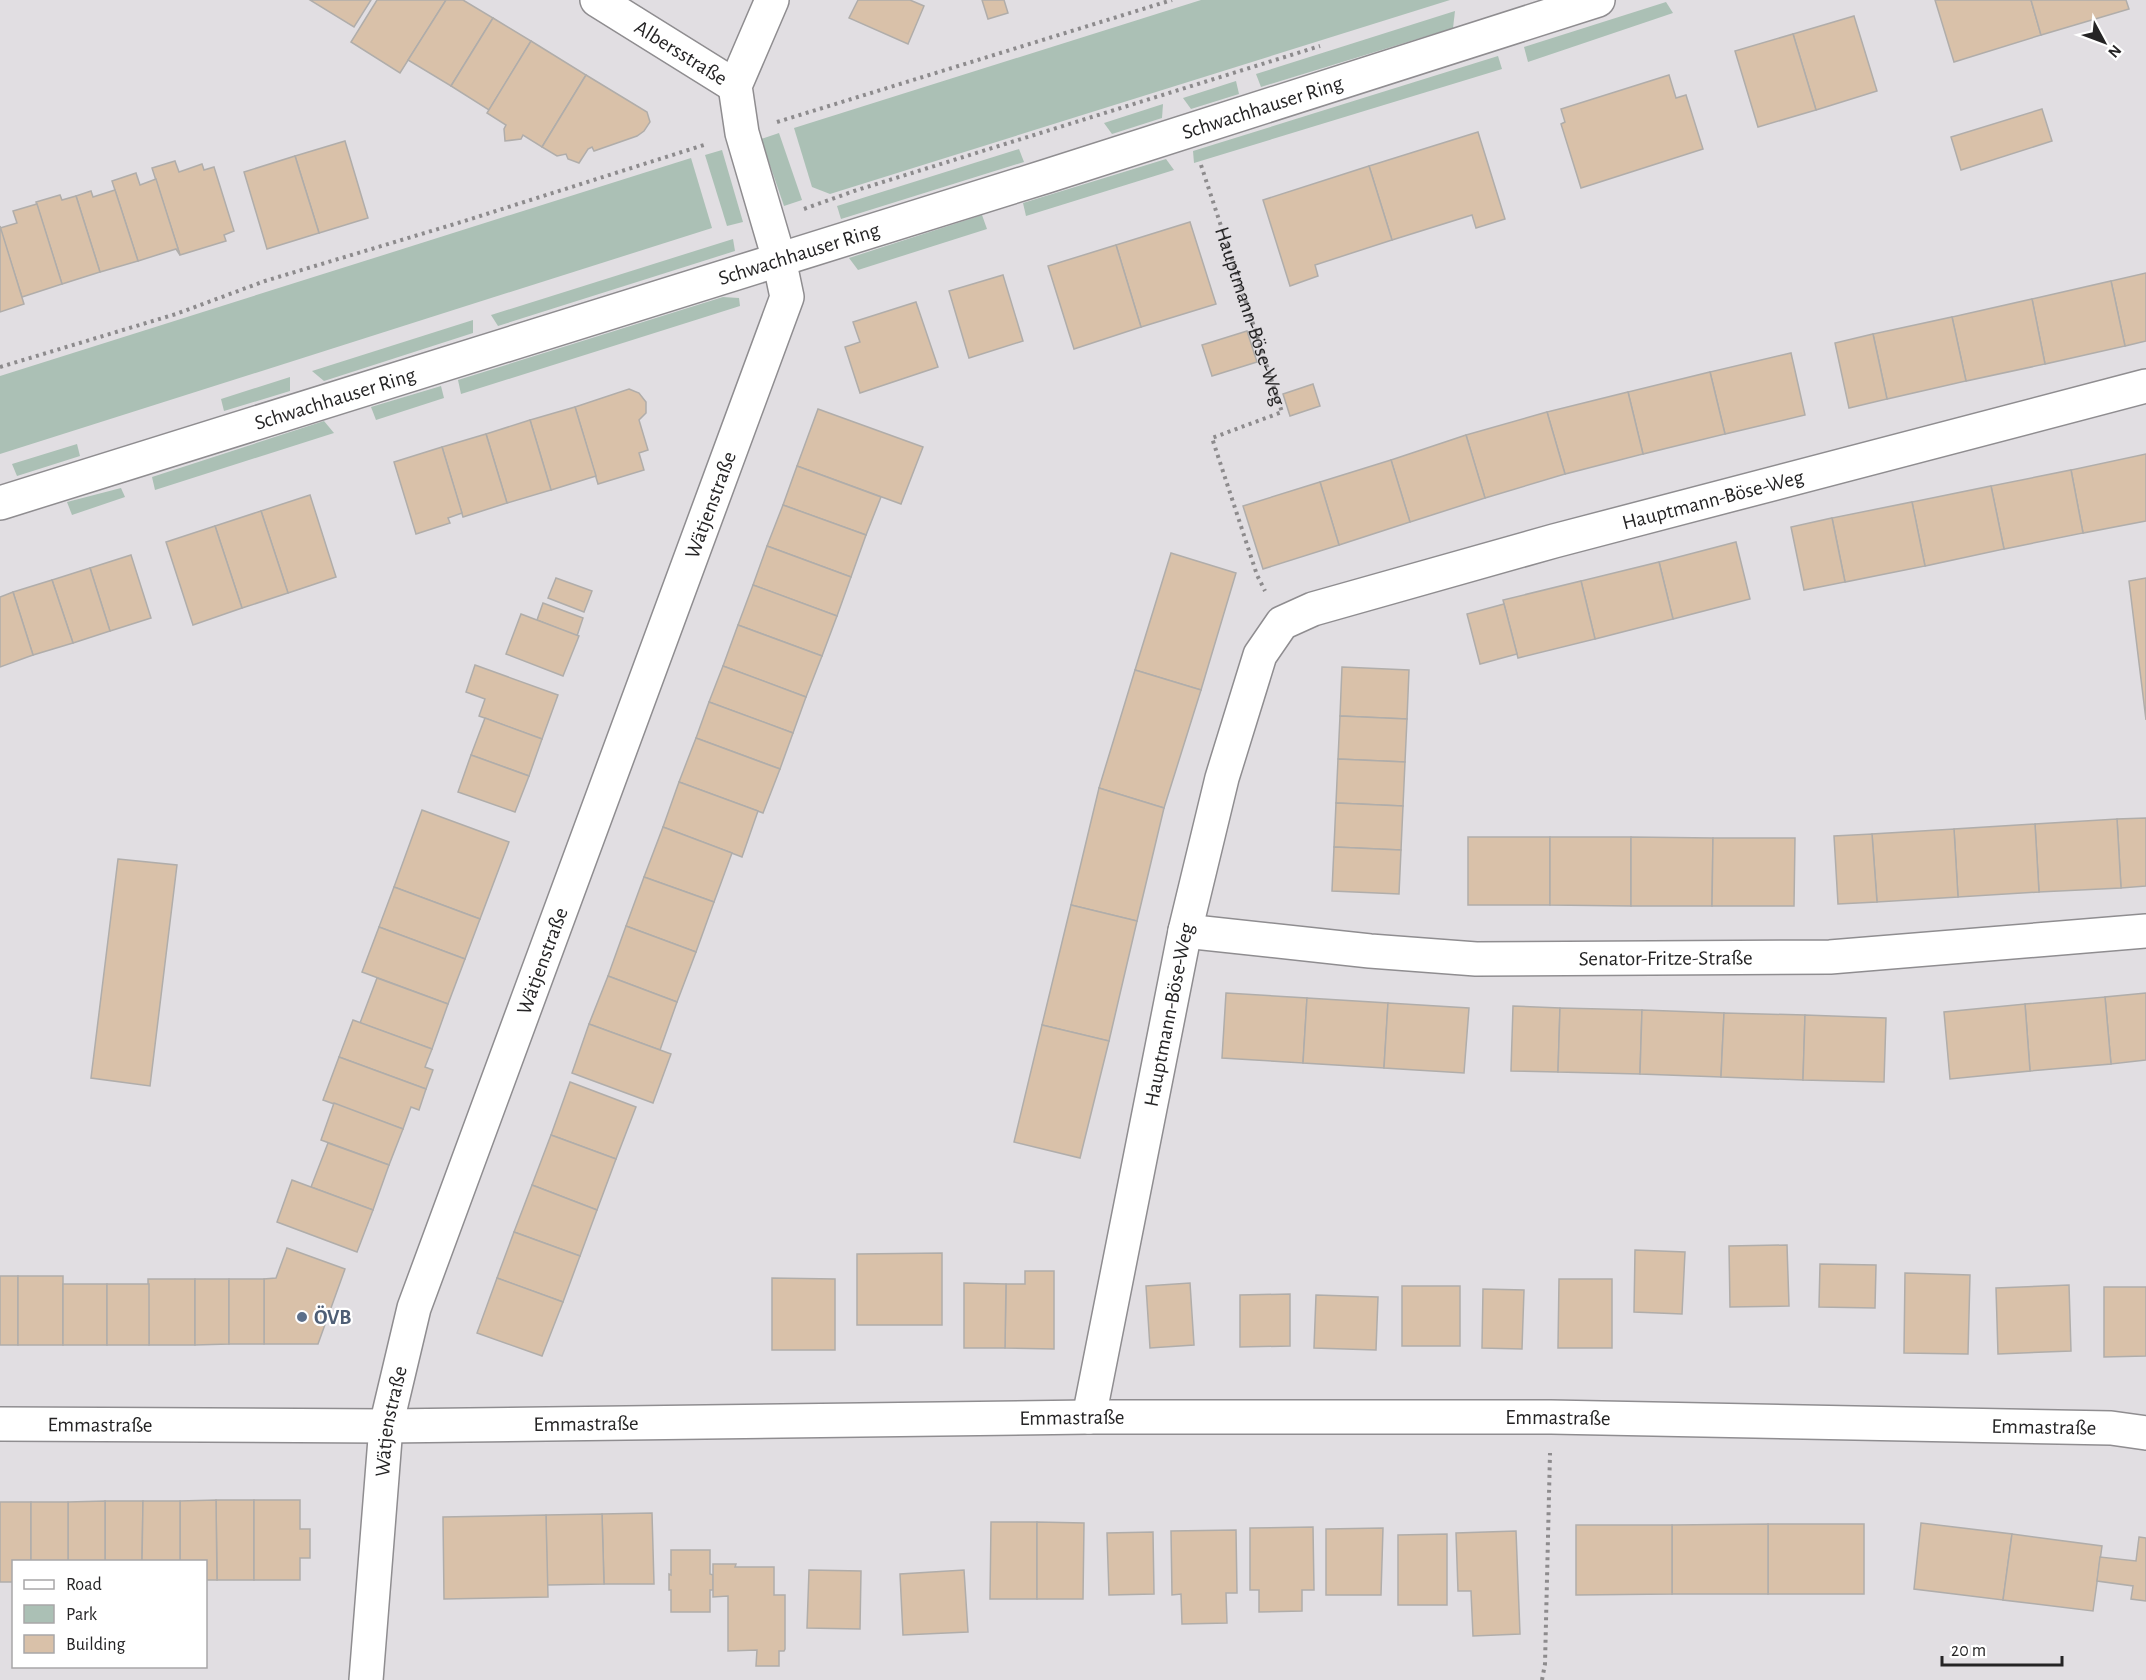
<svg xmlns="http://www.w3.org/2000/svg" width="2146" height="1680" viewBox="0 0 2146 1680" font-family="'Alegreya Sans',sans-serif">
	<rect width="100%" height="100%" fill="#e1dee2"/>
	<!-- green -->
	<g fill="#abc0b5">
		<path d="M1201,0H1450L830,194L812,187L794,128Z"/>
		<path d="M1666,2L1673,13L1528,62L1524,47Z"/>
		<path d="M1455,11L1453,28L1261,87L1256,74Z"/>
		<path d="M1498,56L1502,69L1194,163L1193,151Z"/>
		<path d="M1236,81L1239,94L1191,109L1183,98Z"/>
		<path d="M1163,104L1162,118L1112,134L1104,123Z"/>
		<path d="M779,133L802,200L784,206L761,139Z"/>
		<path d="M1019,149L1024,162L841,219L837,206Z"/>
		<path d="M722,150L743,222L727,226L705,155Z"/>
		<path d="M691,158L712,228L0,454V376Z"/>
		<path d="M1166,159L1174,170L1026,216L1023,203Z"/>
		<path d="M982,215L987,229L858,270L849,258Z"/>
		<path d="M733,239L735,251L498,326L491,315Z"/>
		<path d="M723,297L739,298L740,306L461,394L458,380Z"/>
		<path d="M473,320V333L324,381L312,371Z"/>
		<path d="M290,377V391L224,411L221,399Z"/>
		<path d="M441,386L444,398L376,420L371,407Z"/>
		<path d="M324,421L334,433L155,490L152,477Z"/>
		<path d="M77,444L80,456L17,476L12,464Z"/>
		<path d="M121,488L125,497L72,515L67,502Z"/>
	</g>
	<!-- building -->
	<g fill="#d9c1a9" stroke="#b0adaa" stroke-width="1.5">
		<path d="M310,0H371L354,27Z"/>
		<path d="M377,0H446L400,73L351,42Z"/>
		<path d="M446,0H463L493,18L451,86L408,60Z"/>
		<path d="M858,0H910L924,6L908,44L849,18Z"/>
		<path d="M982,0H1004L1008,13L988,19Z"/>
		<path d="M1935,0H2031L2041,35L1954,62Z"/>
		<path d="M2031,0H2126L2129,9L2041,35Z"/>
		<path d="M1854,16L1877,91L1816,110L1793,34Z"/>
		<path d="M493,18L531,41L489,110L451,86Z"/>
		<path d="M1793,34L1816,110L1758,127L1735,51Z"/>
		<path d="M531,41L586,75L542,147L523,135L521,139L505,141L504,129L506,125L487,113Z"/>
		<path d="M586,75L647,112L650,122L644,131L637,136L594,151L592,147L588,149L579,163L568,159L566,154L557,156L542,147Z"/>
		<path d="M1669,75L1676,98L1686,95L1703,149L1581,188L1561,124L1565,122L1561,109Z"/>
		<path d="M2042,109L2052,141L1961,170L1951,137Z"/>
		<path d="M1478,132L1505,219L1476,228L1472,215L1392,240L1369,166Z"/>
		<path d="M345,141L368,218L319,233L295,156Z"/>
		<path d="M295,156L319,233L267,249L244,172Z"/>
		<path d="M175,161L179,172L202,164L204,170L214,167L234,231L224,235L226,241L180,255L152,168Z"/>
		<path d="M1369,166L1392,240L1315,265L1318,276L1290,286L1263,200Z"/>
		<path d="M136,173L140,185L156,179L180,255L176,249L138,261L112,181Z"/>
		<path d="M115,190L138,261L100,272L76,196L91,191L93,197Z"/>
		<path d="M60,195L62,200L76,196L100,272L62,284L36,202Z"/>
		<path d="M37,204L62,284L22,297L0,228L17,223L13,211Z"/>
		<path d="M1190,222L1216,304L1141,327L1116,245Z"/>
		<path d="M0,226L24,304L0,312Z"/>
		<path d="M1116,245L1141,327L1074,349L1048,266Z"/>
		<path d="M2146,273V341L2125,346L2111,281Z"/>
		<path d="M1003,275L1023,341L969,358L949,291Z"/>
		<path d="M2111,281L2125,346L2045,364L2032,299Z"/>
		<path d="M2032,299L2045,364L1966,381L1952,317Z"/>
		<path d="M916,302L938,367L860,393L845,347L860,342L853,322Z"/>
		<path d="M1952,317L1966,381L1887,399L1873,334Z"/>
		<path d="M1247,331L1257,362L1212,376L1202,345Z"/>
		<path d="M1873,334L1887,399L1849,408L1835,343Z"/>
		<path d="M1791,353L1805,415L1725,434L1710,372Z"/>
		<path d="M1710,372L1725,434L1643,454L1628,392Z"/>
		<path d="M1313,384L1320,406L1290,416L1283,394Z"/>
		<path d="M629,389L639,393L646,402V413L639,420L648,450L639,453L644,470L598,484L575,407Z"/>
		<path d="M1628,392L1643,454L1565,474L1547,412Z"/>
		<path d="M575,407L596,476L551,490L530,420Z"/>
		<path d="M818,409L923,447L901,504L797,466Z"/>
		<path d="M1547,412L1565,474L1485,498L1466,435Z"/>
		<path d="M530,420L551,490L507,503L486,434Z"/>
		<path d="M486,434L507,503L463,517L442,447Z"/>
		<path d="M1466,435L1485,498L1410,522L1391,460Z"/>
		<path d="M442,447L462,513L448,518L450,523L416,534L394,462Z"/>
		<path d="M2146,454V521L2083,533L2071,470Z"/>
		<path d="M1391,460L1410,522L1339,545L1320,482Z"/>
		<path d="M797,466L881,497L866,535L783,505Z"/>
		<path d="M2071,470L2083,533L2004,549L1991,486Z"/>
		<path d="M1320,482L1339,545L1263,569L1243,506Z"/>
		<path d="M1991,486L2004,549L1925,566L1912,502Z"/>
		<path d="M310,495L336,577L288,593L261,511Z"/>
		<path d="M1912,502L1925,566L1845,582L1832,518Z"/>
		<path d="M783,505L866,535L851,577L767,546Z"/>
		<path d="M261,511L288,593L242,608L215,526Z"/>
		<path d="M1832,518L1845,582L1804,590L1791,527Z"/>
		<path d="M215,526L242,608L193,625L166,542Z"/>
		<path d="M1736,542L1750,599L1673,619L1659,562Z"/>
		<path d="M767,546L851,577L837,616L753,585Z"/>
		<path d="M1171,553L1236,573L1201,690L1135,670Z"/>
		<path d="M131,555L151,618L110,631L90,568Z"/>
		<path d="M1659,562L1673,619L1595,639L1581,581Z"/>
		<path d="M90,568L110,631L73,643L52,580Z"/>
		<path d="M556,578L592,591L584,612L548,598Z"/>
		<path d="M2146,578V720L2129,581Z"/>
		<path d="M52,580L73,643L33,655L13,592Z"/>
		<path d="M1581,581L1595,639L1518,658L1503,600Z"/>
		<path d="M753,585L837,616L822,656L738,625Z"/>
		<path d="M13,592L33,655L0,667V597Z"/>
		<path d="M543,603L583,618L577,636L537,620Z"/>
		<path d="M1504,604L1517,654L1480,664L1467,614Z"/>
		<path d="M521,614L579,636L563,676L506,654Z"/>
		<path d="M738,625L822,656L806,697L723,666Z"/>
		<path d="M475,665L558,695L542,739L479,716L485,699L466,692Z"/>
		<path d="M723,666L806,697L793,733L709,702Z"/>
		<path d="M1342,667L1409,670L1407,719L1340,716Z"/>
		<path d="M1135,670L1201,690L1164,808L1099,788Z"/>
		<path d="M709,702L793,733L780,769L696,738Z"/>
		<path d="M1340,716L1407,719L1405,762L1338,759Z"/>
		<path d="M485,718L542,739L529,776L471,755Z"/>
		<path d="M696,738L780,769L763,813L679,782Z"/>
		<path d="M471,755L529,776L515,812L458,792Z"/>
		<path d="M1338,759L1405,762L1403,806L1336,803Z"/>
		<path d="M679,782L758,811L742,857L663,827Z"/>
		<path d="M1099,788L1164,808L1137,921L1071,905Z"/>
		<path d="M1336,803L1403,806L1401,850L1334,847Z"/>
		<path d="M422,810L509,842L480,919L394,887Z"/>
		<path d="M2146,818V886L2121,888L2117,819Z"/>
		<path d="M2117,819L2121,888L2039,892L2035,824Z"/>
		<path d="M2035,824L2039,892L1958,897L1954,829Z"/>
		<path d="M663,827L732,853L714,902L644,877Z"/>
		<path d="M1954,829L1958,897L1877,902L1872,834Z"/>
		<path d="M1872,834L1877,902L1838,904L1834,836Z"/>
		<rect x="1468" y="837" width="82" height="68"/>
		<path d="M1550,837H1631V906L1550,905Z"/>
		<path d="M1631,837L1713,838L1712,906H1631Z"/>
		<path d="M1713,838H1795L1794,906H1712Z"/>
		<path d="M1334,847L1401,850L1399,894L1332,891Z"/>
		<path d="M118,859L177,865L150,1086L91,1078Z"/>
		<path d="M644,877L714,902L696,952L626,926Z"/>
		<path d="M394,887L480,919L465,959L379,927Z"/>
		<path d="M1071,905L1137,921L1109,1041L1042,1025Z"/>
		<path d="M626,926L696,952L677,1002L608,976Z"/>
		<path d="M379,927L465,959L448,1004L362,972Z"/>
		<path d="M608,976L677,1002L660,1050L589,1024Z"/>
		<path d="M377,978L448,1004L432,1049L360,1023Z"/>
		<path d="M1226,993L1307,998L1303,1063L1222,1058Z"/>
		<path d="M2146,993V1060L2111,1064L2105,997Z"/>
		<path d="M2105,997L2111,1064L2030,1071L2025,1004Z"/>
		<path d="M1307,998L1388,1003L1384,1068L1303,1063Z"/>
		<path d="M1388,1003L1469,1008L1464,1073L1384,1068Z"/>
		<path d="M2025,1004L2030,1071L1950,1079L1944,1012Z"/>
		<path d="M1513,1006L1560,1008L1558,1072L1511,1071Z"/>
		<path d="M1560,1008L1642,1010L1640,1074L1558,1072Z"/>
		<path d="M1642,1010L1724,1013L1721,1077L1640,1074Z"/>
		<path d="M1724,1013L1805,1015L1803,1080L1721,1077Z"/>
		<path d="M1805,1015L1886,1018L1884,1082L1803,1080Z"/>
		<path d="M353,1020L432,1049L425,1067L433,1070L426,1089L339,1057Z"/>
		<path d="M589,1024L671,1054L653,1103L572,1073Z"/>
		<path d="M1042,1025L1109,1041L1080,1158L1014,1142Z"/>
		<path d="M339,1057L426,1089L419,1110L411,1107L403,1129L323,1100Z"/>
		<path d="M570,1082L636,1107L616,1159L551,1135Z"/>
		<path d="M334,1103L403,1129L389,1165L321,1140Z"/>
		<path d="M551,1135L616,1159L597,1210L532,1185Z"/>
		<path d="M328,1143L389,1165L373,1210L311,1187Z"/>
		<path d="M292,1180L373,1210L357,1252L277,1222Z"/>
		<path d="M532,1185L597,1210L580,1256L514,1232Z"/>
		<path d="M514,1232L580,1256L563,1302L497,1278Z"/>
		<path d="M1787,1245L1789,1306L1730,1307L1729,1246Z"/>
		<path d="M287,1248L345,1269L318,1344H264V1279L276,1278Z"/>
		<path d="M1635,1250L1685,1252L1682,1314L1634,1312Z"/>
		<path d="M942,1253V1325H857V1254Z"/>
		<path d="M1820,1264L1876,1265L1875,1308L1819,1307Z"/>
		<path d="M1025,1271H1054V1349L1005,1348L1006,1284H1025Z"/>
		<path d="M1905,1273L1970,1275L1968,1354L1904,1353Z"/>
		<rect x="0" y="1276" width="18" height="69"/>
		<rect x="18" y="1276" width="45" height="69"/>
		<path d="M497,1278L563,1302L542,1356L477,1333Z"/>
		<path d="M772,1278L835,1279V1350H772Z"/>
		<path d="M148,1279H195V1345H149Z"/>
		<path d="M195,1279H229V1344L195,1345Z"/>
		<rect x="229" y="1279" width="35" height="65"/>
		<path d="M1559,1279H1612V1348H1558Z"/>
		<path d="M964,1283L1006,1284L1005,1348H964Z"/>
		<path d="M1190,1283L1194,1345L1150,1348L1146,1286Z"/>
		<rect x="63" y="1284" width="44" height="61"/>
		<rect x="107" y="1284" width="42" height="61"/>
		<path d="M2069,1285L2071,1351L1998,1354L1996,1288Z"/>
		<rect x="1402" y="1286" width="58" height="60"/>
		<path d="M2104,1287H2146V1356L2104,1357Z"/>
		<path d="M1483,1289L1524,1290L1522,1349L1482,1348Z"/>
		<path d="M1290,1294V1346L1240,1347V1295Z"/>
		<path d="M1316,1295L1378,1297L1376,1350L1314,1348Z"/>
		<path d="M216,1500H254V1580H217Z"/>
		<path d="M216,1500L217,1580H206V1562H180V1501Z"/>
		<path d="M254,1500H300V1529H310V1558H300V1580H254Z"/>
		<path d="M105,1501H143L142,1562H105Z"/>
		<path d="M105,1501V1562H68V1502Z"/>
		<path d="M143,1501H180V1562H142Z"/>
		<path d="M0,1502H31V1562H14V1582H0Z"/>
		<rect x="31" y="1502" width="37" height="60"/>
		<path d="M652,1513L654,1584H604L602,1514Z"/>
		<path d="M602,1514L604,1584L547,1585L546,1515Z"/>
		<path d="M546,1515L548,1597L444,1599L443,1517Z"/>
		<path d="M991,1522H1037V1599H990Z"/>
		<path d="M1037,1522L1084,1523L1083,1599H1037Z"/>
		<path d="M1921,1523L2012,1534L2003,1600L1914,1589Z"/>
		<rect x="1768" y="1524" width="96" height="70"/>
		<path d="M1768,1524V1594H1672V1525Z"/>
		<path d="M1576,1525H1672V1594L1576,1595Z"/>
		<path d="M1313,1527L1314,1590H1302V1611L1259,1612V1590H1250V1528Z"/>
		<path d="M1383,1528L1381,1595H1326V1529Z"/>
		<path d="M1236,1530L1237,1593H1226L1227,1623L1182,1624L1181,1594L1172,1595L1171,1531Z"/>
		<path d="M1516,1531L1520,1634L1473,1636L1471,1591H1458L1456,1533Z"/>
		<path d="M1153,1532L1154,1594L1109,1595L1107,1533Z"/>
		<path d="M1447,1534V1605H1398V1535Z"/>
		<path d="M2012,1534L2102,1546L2093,1611L2003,1600Z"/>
		<path d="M2139,1537L2146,1538V1601L2131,1599L2133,1586L2097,1581L2100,1557L2136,1561Z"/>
		<path d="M671,1550H710V1574L713,1575V1590H710V1612H671V1590H669V1574L671,1575Z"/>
		<path d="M713,1564H736L735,1567H774V1595H785V1649L784,1651H779V1666H756L757,1650L728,1651V1596L713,1597Z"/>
		<path d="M809,1570L861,1571L860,1629L807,1628Z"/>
		<path d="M964,1570L968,1632L903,1635L900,1574Z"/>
	</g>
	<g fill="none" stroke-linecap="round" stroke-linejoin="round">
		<defs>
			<g id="minor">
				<path id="s2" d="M597,0L735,86"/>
				<path id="s3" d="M1185,931L1370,951L1476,959L1830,957L2146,931"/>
				<path id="s4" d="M1089,1417L1185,931L1222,778L1260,655L1282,623L1313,609L1554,541L2146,386"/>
				<path id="s5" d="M0,1424L386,1426L1089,1417H1551L2111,1428L2146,1433"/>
				<path id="s6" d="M366,1680L386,1426L414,1308L787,297L779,259L742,133L735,86L772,0"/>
			</g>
			<g id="major">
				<path id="s7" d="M0,503L1044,177L1598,0"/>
			</g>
		</defs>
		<!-- minor casing -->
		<use href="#minor" stroke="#8f8d90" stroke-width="36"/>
		<!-- major casing -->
		<use href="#major" stroke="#8f8d90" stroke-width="36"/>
		<!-- path -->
		<g stroke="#8d8b8d" stroke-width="4" stroke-dasharray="3 4.5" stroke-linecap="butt">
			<path d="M777,122L1172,0"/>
			<path id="s1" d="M1201,165L1282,412L1212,438L1257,575L1265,591"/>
			<path d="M804,209L854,191L1320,46"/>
			<path d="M0,367L176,314L265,281L458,223L707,144"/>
			<path d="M1542,1680L1545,1664L1550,1453"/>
		</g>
		<!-- minor -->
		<use href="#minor" stroke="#fff" stroke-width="33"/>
		<!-- major -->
		<use href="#major" stroke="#fff" stroke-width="33"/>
	</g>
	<!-- markers -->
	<circle fill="#5c6f8a" stroke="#fff" stroke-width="2" cx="302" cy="1317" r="6"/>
	<g text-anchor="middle" stroke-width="4.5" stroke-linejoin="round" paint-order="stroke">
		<!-- street labels -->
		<g font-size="21" fill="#252425" stroke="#fff">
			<text dy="7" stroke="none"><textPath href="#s2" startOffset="99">Albersstraße</textPath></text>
			<text dy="7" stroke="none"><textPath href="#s7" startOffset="1323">Schwachhauser Ring</textPath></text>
			<text dy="7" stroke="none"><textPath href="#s7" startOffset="837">Schwachhauser Ring</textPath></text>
			<text dy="7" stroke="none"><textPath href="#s1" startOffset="159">Hauptmann-Böse-Weg</textPath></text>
			<text dy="7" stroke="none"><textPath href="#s7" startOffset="351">Schwachhauser Ring</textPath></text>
			<text dy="7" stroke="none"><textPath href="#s4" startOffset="1269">Hauptmann-Böse-Weg</textPath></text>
			<text dy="7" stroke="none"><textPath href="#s6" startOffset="1232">Wätjenstraße</textPath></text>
			<text dy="7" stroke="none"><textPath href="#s3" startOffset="482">Senator-Fritze-Straße</textPath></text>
			<text dy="7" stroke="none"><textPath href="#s6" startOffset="746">Wätjenstraße</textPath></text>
			<text dy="7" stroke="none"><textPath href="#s4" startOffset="410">Hauptmann-Böse-Weg</textPath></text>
			<text dy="7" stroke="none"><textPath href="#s5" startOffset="1072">Emmastraße</textPath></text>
			<text dy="7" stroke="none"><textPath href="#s5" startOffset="1558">Emmastraße</textPath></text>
			<text dy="7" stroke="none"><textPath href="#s6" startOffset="260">Wätjenstraße</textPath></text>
			<text dy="7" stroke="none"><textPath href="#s5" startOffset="586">Emmastraße</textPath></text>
			<text dy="7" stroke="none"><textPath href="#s5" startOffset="100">Emmastraße</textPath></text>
			<text dy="7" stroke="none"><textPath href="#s5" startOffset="2044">Emmastraße</textPath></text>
		</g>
		<!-- service labels -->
		<g font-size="21" font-weight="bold" fill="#4e5e75" stroke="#fff" text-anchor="start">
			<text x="314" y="1324">ÖVB</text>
		</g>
	</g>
	<!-- legend -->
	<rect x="12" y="1560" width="195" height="108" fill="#ffffff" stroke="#a8a7a8" stroke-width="1.5"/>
	<rect x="24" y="1580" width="30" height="9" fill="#ffffff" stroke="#a8a7a8" stroke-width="1.5"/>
	<text x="66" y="1590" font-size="18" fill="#252425">Road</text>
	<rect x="24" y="1605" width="30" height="18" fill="#abc0b5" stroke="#a8a7a8" stroke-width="1.5"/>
	<text x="66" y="1620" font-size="18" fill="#252425">Park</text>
	<rect x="24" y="1635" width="30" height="18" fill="#d9c1a9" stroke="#a8a7a8" stroke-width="1.5"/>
	<text x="66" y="1650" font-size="18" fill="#252425">Building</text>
	<!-- north arrow -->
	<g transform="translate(2104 42) rotate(131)" stroke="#ffffff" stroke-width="4.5" paint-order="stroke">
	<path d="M0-4.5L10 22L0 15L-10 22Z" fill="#252425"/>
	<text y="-9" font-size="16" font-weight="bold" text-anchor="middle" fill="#252425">N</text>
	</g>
	<!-- scale -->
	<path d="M1942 1656v9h120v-9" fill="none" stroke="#252425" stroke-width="3"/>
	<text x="1951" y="1656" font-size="18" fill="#252425" stroke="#ffffff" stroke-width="4.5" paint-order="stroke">20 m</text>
</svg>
